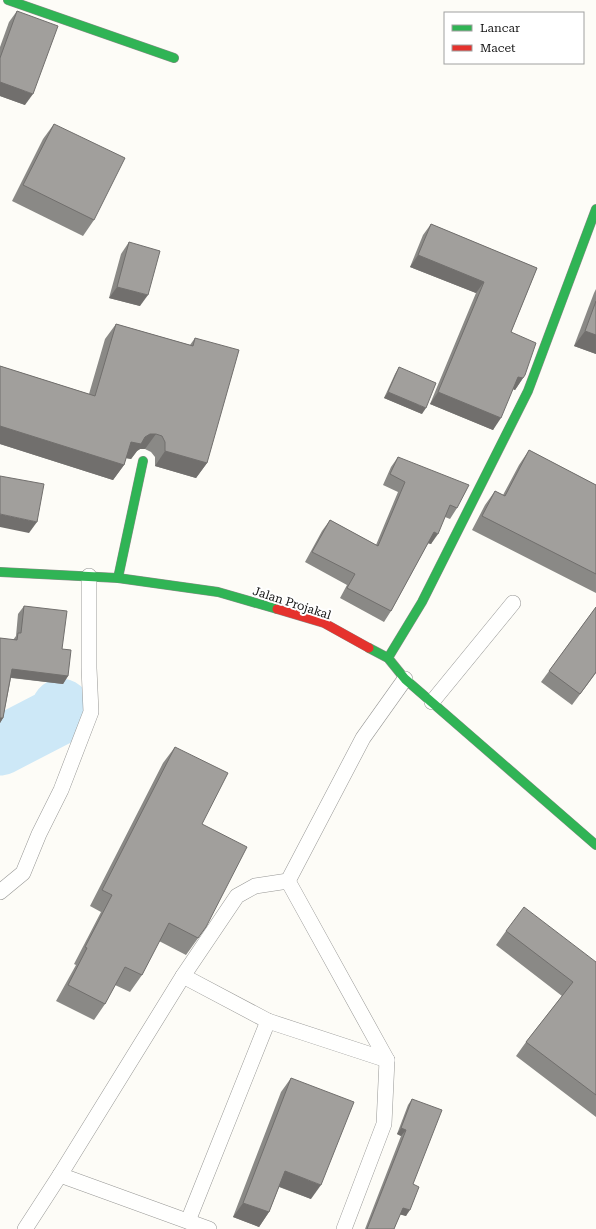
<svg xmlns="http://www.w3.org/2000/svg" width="596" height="1229" viewBox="0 0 596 1229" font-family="'Roboto Serif',serif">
	<rect width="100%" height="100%" fill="#fdfcf7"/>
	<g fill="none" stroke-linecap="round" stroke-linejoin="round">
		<!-- river -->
		<path stroke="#cde8f7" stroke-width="59" d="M0,746L56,717L61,708"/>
		<defs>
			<g id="lane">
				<path d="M432,702L513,603"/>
				<path d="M288,881L387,1060L384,1124L344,1229"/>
				<path d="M288,881L363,738L405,679"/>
				<path d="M0,892L23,873L39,834L61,790L91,712L89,668V576"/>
				<path d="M183,976L268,1021L387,1060"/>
				<path d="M60,1175L209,1229"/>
				<path d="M188,1221L268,1021"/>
				<path d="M25,1229L60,1175L183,976L237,896L255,886L288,881"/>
			</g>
			<g id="fast">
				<path d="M8,0L174,58"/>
				<path d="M0,572L118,578L218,592L277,609"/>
				<path d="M118,578L143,461"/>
				<path d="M369,648L388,658L405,679L596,845"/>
				<path d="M388,658L422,602L528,391L596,209"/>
			</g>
			<path id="jam" d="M277,609L324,623L369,648"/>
		</defs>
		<!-- lane casing -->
		<use href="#lane" stroke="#979795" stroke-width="16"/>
		<!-- fast casing -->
		<use href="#fast" stroke="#8e8d8b" stroke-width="10"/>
		<!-- jam casing -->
		<use href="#jam" stroke="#8e8d8b" stroke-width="10"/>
		<!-- lane -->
		<use href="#lane" stroke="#fffffe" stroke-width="15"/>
		<!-- fast -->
		<use href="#fast" stroke="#30b455" stroke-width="9"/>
		<!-- jam -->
		<use href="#jam" stroke="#e5322d" stroke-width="9"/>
	</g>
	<!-- wall -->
	<g fill="#8a8986">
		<path d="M17,11L25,105L0,96V47L9,22Z"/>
		<path d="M54,124L94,220L83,236L12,201L43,139Z"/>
		<path d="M431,224L537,268L511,332L523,378L515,390L513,389L493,430L430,404L476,293L410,267L423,235Z"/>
		<path d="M129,242L140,306L109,298L121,254Z"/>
		<path d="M596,289V354L574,346L594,293Z"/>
		<path d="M116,324L190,345L195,338L207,463L196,478L155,466V457L151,452L145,449H140L137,451L131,459L126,458L124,465L113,480L0,444V366L89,394L105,339Z"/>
		<path d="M399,367L422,414L384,398L395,374Z"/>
		<path d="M529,450L596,485V593L472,530L485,505L495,491L503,495L519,465Z"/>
		<path d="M398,457L457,508L450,519L445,517L431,544L428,543L391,611L384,622L340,598L347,585L305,562L322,531L330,520L376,545L398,492L383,485L391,467Z"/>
		<path d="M24,606L62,649L68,676L63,684L11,678L3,718L0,723V638L13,640L16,636L18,614Z"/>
		<path d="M596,607V673L572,705L541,682Z"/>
		<path d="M175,747L202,824L206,927L186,955L159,941L142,975L130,992L115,985L105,1004L94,1020L56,1001L76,965L74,964L101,912L90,906L163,763Z"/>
		<path d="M506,931L596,962V1117L516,1056L526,1042L562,996L496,945Z"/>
		<path d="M291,1078L311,1199L279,1187L269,1212L259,1227L233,1217L281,1092Z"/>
		<path d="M412,1099L413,1184L406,1216L400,1214L394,1229H365L401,1136L397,1134L408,1105Z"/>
	</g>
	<!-- shaded-wall -->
	<g fill="#716f6d">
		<path d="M0,82L33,94L25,105L0,96Z"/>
		<path d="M418,255L484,282L476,293L410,267Z"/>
		<path d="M117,287L148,295L140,306L109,298Z"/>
		<path d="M585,331L596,335V354L574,346Z"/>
		<path d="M518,377L523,378L515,390L510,388Z"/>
		<path d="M388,392L426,408L422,414L384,398Z"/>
		<path d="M438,392L501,418L493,430L430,404Z"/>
		<path d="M0,426L124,465L113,480L0,444Z"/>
		<path d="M150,434H156L145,449H140L137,451L131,459L120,457L131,442L145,437Z"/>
		<path d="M165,451L207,463L196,478L155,466Z"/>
		<path d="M0,514L37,522L29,533L0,527Z"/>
		<path d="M434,532L438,534L431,544L427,543Z"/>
		<path d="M12,669L68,676L63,684L6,677Z"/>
		<path d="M0,718H3L0,723Z"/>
		<path d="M401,1128L406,1130L401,1136L397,1134Z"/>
		<path d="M285,1171L321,1185L311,1199L275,1185Z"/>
		<path d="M243,1203L269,1212L259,1227L233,1217Z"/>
		<path d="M403,1208L410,1210L406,1216L398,1214Z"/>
	</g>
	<!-- building -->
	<g fill="#a19f9c" stroke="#716f6d">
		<path d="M17,11L58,26L33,94L0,82V58Z"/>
		<path d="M54,124L125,158L94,220L23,185Z"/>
		<path d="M431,224L537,268L511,332L536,343L525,375L523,378L518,377L501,418L438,392L484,282L418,255Z"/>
		<path d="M129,242L160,251L148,295L117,287Z"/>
		<path d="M596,301V335L585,331Z"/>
		<path d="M116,324L193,346L195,338L239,350L207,463L165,451V442L162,436L156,434H150L145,437L141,444L131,442L124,465L0,426V366L95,396Z"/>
		<path d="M399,367L436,383L426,408L388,392Z"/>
		<path d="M529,450L596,485V574L482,516L495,491L505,496Z"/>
		<path d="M398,457L469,485L457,508L450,505L438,534L434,532L391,611L347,588L355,574L312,552L330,520L378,546L405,482L390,474Z"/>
		<path d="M0,476L44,484L37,522L0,514Z"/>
		<path d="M24,606L67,611L62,649L71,650L68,676L12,669L3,718H0V638L17,640L18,633H21Z"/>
		<path d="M596,607V672L580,694L549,671Z"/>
		<path d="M175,747L228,773L202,824L247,847L206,927L198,938L169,923L142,975L125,967L105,1004L68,985L87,948L85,947L112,895L102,890Z"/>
		<path d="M524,907L596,962V1095L526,1042L573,982L506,931Z"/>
		<path d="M291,1078L354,1102L321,1185L285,1171L269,1212L243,1203Z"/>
		<path d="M412,1099L442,1110L413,1184L419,1187L410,1210L403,1208L394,1229H367L406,1130L401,1128Z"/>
	</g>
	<g text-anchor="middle" stroke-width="4" stroke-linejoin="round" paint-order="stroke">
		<!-- street labels -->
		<g font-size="12" fill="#111" stroke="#fff">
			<text transform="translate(292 603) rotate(18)" y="4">Jalan Projakal</text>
		</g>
	</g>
	<!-- legend -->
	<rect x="444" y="12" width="140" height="52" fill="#ffffff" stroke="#a0a0a0"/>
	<rect x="452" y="25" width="20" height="6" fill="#30b455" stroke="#a0a0a0"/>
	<text x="480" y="32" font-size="12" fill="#111111">Lancar</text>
	<rect x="452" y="45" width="20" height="6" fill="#e5322d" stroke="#a0a0a0"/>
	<text x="480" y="52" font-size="12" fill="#111111">Macet</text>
</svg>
